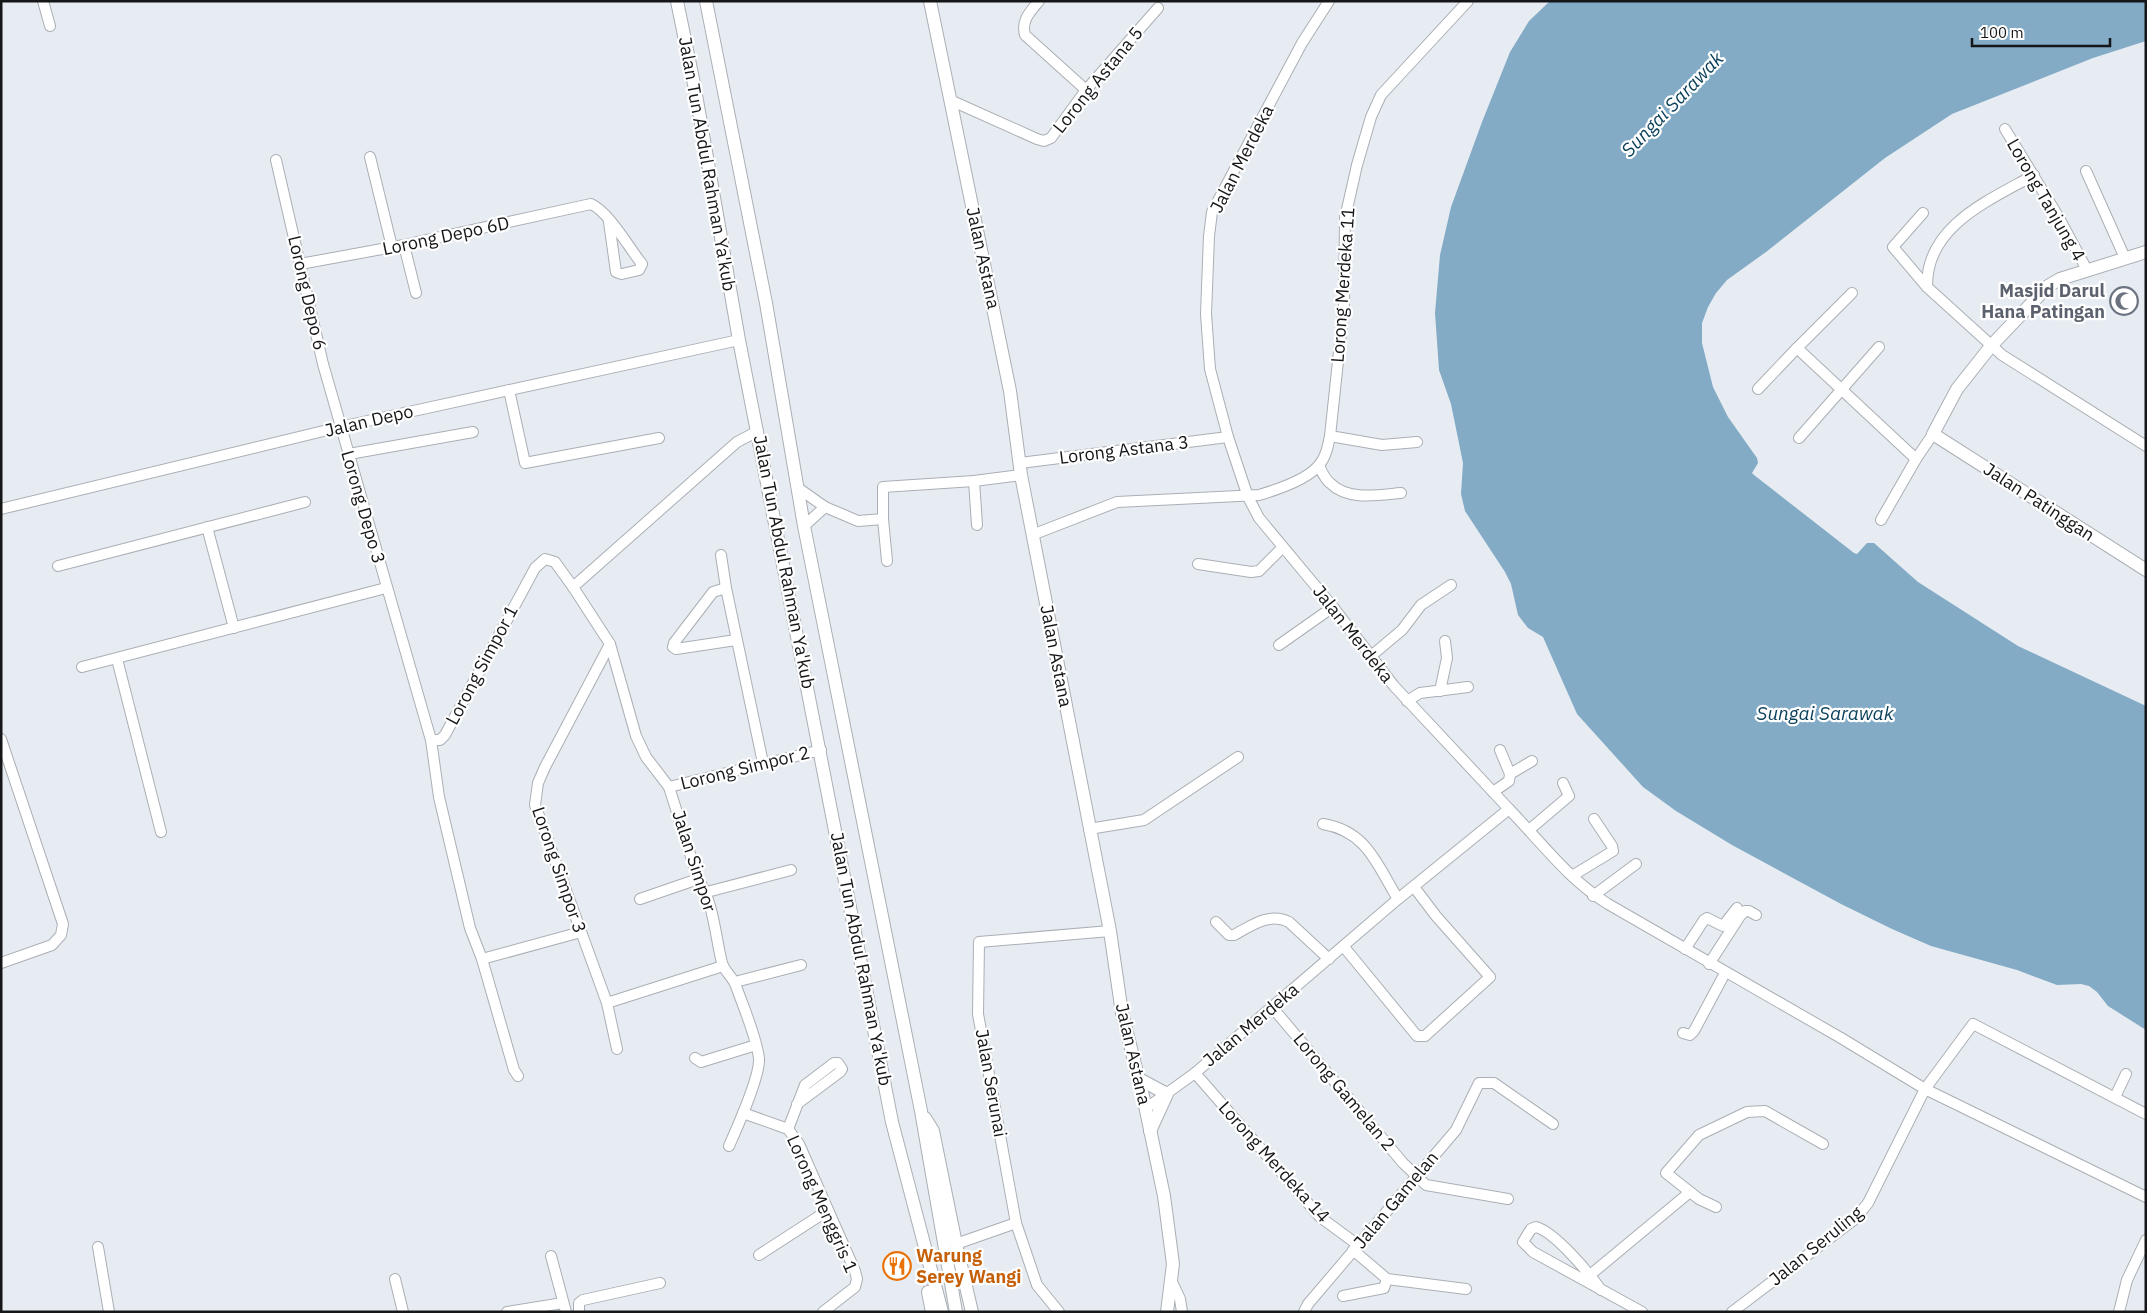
<svg xmlns="http://www.w3.org/2000/svg" width="2147" height="1313" viewBox="0 0 2147 1313" font-family="'IBM Plex Sans',sans-serif">
	<rect width="100%" height="100%" fill="#e7ecf3"/>
	<!-- water -->
	<path fill="#83abc6" d="M1550,1H2146V41L2093,58L1952,114L1885,158L1766,252L1727,280L1716,293L1708,307L1702,323V343L1713,387L1728,417L1757,458L1758,463L1752,473L1754,475L1854,553L1857,554L1867,543H1874L1918,582L2018,646L2146,706V1030L2108,1006L2097,992L2089,986L2081,984L2057,985L2017,970L1931,946L1892,929L1841,904L1732,845L1676,811L1643,787L1577,714L1543,637L1528,628L1518,615L1511,584L1505,572L1465,511L1461,494L1463,463L1451,404L1439,370L1435,313L1440,255L1451,207L1482,122L1510,52L1529,21Z"/>
	<g fill="none" stroke-linecap="round" stroke-linejoin="round">
		<defs>
			<g id="minor">
				<path d="M43,1L50,26"/>
				<path d="M1039,1C1030,12 1021,20 1025,35L1086,90"/>
				<path d="M950,100L1037,139L1044,141L1051,138L1086,90L1158,8"/>
				<path d="M2005,129L2058,216L2087,270"/>
				<path d="M370,157L392,247"/>
				<path d="M276,160L323,364L431,740L439,797L470,928L482,959L514,1070L518,1076"/>
				<path d="M2086,171L2125,258"/>
				<path d="M1923,213L1893,247L1927,287L2002,355L2146,446"/>
				<path d="M404,245L416,293"/>
				<path d="M300,264L404,245L591,204C609,212 629,248 642,264L639,270L622,274L616,272L609,222"/>
				<path d="M1927,287C1926,226 1988,201 2034,175"/>
				<path d="M1852,293L1797,348L1916,459"/>
				<path d="M1758,389L1797,348"/>
				<path d="M509,390L525,463L659,438"/>
				<path d="M1330,436L1382,445L1417,442"/>
				<path d="M1799,438L1879,347"/>
				<path d="M349,454L473,432"/>
				<path d="M1020,463L1228,437"/>
				<path d="M1319,466C1322,472 1325,479 1330,483C1348,501 1378,495 1401,493"/>
				<path d="M974,481L977,525"/>
				<path d="M798,488L825,507L858,521L883,519V487L974,481L1021,475"/>
				<path d="M1,509L340,427L739,340"/>
				<path d="M883,519L887,561"/>
				<path d="M1881,520L1916,459L1933,434"/>
				<path d="M804,526L825,507"/>
				<path d="M207,527L234,628"/>
				<path d="M1032,535L1117,502L1259,495C1276,490 1308,479 1319,465C1326,457 1328,446 1330,436L1344,305L1345,218L1357,165L1371,117L1381,95L1468,1"/>
				<path d="M721,555L726,588L763,763"/>
				<path d="M1198,564L1251,572L1259,571L1282,548"/>
				<path d="M58,566L305,502"/>
				<path d="M573,587L737,442L758,431"/>
				<path d="M726,588L713,592L674,643L673,647L676,649L736,640"/>
				<path d="M610,644L545,767L538,783L535,805L607,1003L617,1049"/>
				<path d="M1279,645L1333,607"/>
				<path d="M1371,656L1402,630L1421,605L1451,585"/>
				<path d="M117,659L161,832"/>
				<path d="M82,667L386,588"/>
				<path d="M1440,691L1447,658L1445,641"/>
				<path d="M1407,701L1420,693L1468,687"/>
				<path d="M1,739L63,924L61,935L52,945L1,963"/>
				<path d="M431,740H440L445,735L535,568L545,559L555,562L573,587L610,644L636,736L646,757L669,787L698,879C714,903 715,935 722,963C724,971 733,977 736,986C743,1006 757,1038 759,1059C760,1077 737,1128 729,1146"/>
				<path d="M1510,774L1532,761"/>
				<path d="M669,787L821,750"/>
				<path d="M1493,792L1509,781L1510,774L1500,750"/>
				<path d="M1509,809C1540,841 1569,880 1608,904L1841,1038L1925,1089L2146,1197"/>
				<path d="M1323,824C1367,831 1377,865 1398,899"/>
				<path d="M1089,829L1144,820L1238,757"/>
				<path d="M1529,830L1569,796L1563,783"/>
				<path d="M1572,876L1613,851L1612,846L1594,819"/>
				<path d="M707,892L791,870"/>
				<path d="M1593,896L1636,864"/>
				<path d="M640,899L698,879"/>
				<path d="M1216,922L1229,935H1234C1251,926 1269,912 1289,922L1329,959"/>
				<path d="M1344,947L1417,1036H1425L1490,977L1436,916L1414,887"/>
				<path d="M1685,949L1704,920L1707,918L1723,926L1737,908"/>
				<path d="M482,959L581,932"/>
				<path d="M1709,964L1740,916L1745,911H1749L1756,915"/>
				<path d="M735,982L801,965"/>
				<path d="M607,1003L723,966"/>
				<path d="M1272,1007L1403,1163L1426,1185L1508,1199"/>
				<path d="M1683,1033L1690,1035L1694,1031L1725,973"/>
				<path d="M695,1058L701,1062L756,1045"/>
				<path d="M1195,1073L1320,1217L1358,1245"/>
				<path d="M2115,1097L2126,1074"/>
				<path d="M1145,1109L1195,1073L1398,899L1509,809L1394,686L1333,607L1259,518L1248,497L1228,437L1210,369L1206,314L1209,236L1212,212L1302,43L1329,1"/>
				<path d="M743,1113L788,1129L799,1144L855,1271L857,1279L855,1287L823,1312"/>
				<path d="M788,1129L805,1085L834,1063H838L842,1069L840,1072L797,1104"/>
				<path d="M1716,1207L1699,1199L1666,1173L1699,1135L1747,1112L1765,1111L1823,1144"/>
				<path d="M956,1244L1016,1223"/>
				<path d="M98,1247L109,1312"/>
				<path d="M1353,1250L1387,1279L1466,1289"/>
				<path d="M759,1255L827,1211"/>
				<path d="M551,1256L566,1312"/>
				<path d="M1590,1275L1690,1192"/>
				<path d="M395,1279L403,1312"/>
				<path d="M1172,1282L1180,1299L1182,1312"/>
				<path d="M1601,1290C1589,1273 1555,1232 1536,1227L1531,1229L1523,1242L1533,1252L1642,1312"/>
				<path d="M1343,1296L1384,1288L1387,1279"/>
				<path d="M507,1312L563,1303"/>
				<path d="M579,1312V1303L583,1300L660,1283"/>
				<path d="M1059,1312L1037,1285L1016,1223L978,1014L979,942L1110,931"/>
				<path d="M1304,1312L1308,1304L1456,1130L1479,1083H1494L1553,1124"/>
				<path d="M1732,1312L1855,1219L1868,1203L1925,1089L1973,1024L2146,1114"/>
				<path d="M2119,1312L2127,1280L2146,1240"/>
			</g>
			<g id="major">
				<path d="M677,1L695,89L739,340L892,1122L942,1312"/>
				<path d="M706,1L766,303L804,526L921,1111L956,1312"/>
				<path d="M930,1L1010,391L1021,475L1110,931L1122,1013L1143,1096L1164,1196L1173,1264L1167,1312"/>
				<path d="M2146,252L2060,279L2048,286L1991,346L1957,389L1933,434L2146,570"/>
				<path d="M1139,1079L1167,1094L1150,1131"/>
				<path d="M925,1118L933,1131L956,1244L972,1312"/>
				<path d="M928,1292L932,1312"/>
			</g>
		</defs>
		<!-- minor casing -->
		<use href="#minor" stroke="#aaafb5" stroke-width="12"/>
		<!-- major casing -->
		<use href="#major" stroke="#aaafb5" stroke-width="14"/>
		<!-- minor -->
		<use href="#minor" stroke="#fff" stroke-width="10"/>
		<!-- major -->
		<use href="#major" stroke="#fff" stroke-width="12"/>
	</g>
	<!-- icons -->
	<defs>
		<symbol id="mosque-ring" viewBox="-11 -11 22 22"><circle r="9.5" fill="#fff" stroke="#6b7280" stroke-width="1.5"/><path d="M3.5-4.9A6 6 0 1 0 3.5 4.9A5 5 0 1 1 3.5-4.9Z" fill="#6b7280"/></symbol>
		<symbol id="restaurant-ring" viewBox="-11 -11 22 22"><circle r="9.5" fill="#fff" stroke="#e8710a" stroke-width="1.5"/><path d="M-5-6h1v4h1v-4h1v4h1v-4h1v5L-1.5 .5V6h-2V.5L-5-1ZM5-6V6H3V1.5H1.5Q1.5-4 5-6Z" fill="#e8710a"/></symbol>
	</defs>
	<g fill-rule="evenodd">
		<use href="#mosque-ring" x="2108" y="285" width="32" height="32"/>
		<use href="#restaurant-ring" x="881" y="1250" width="32" height="32"/>
	</g>
	<g text-anchor="middle" stroke-width="4.5" stroke-linejoin="round" paint-order="stroke">
		<!-- street labels -->
		<g font-size="18" fill="#141618" stroke="#fff">
			<text transform="translate(1098 80) rotate(-51)" y="6">Lorong Astana 5</text>
			<text transform="translate(1242 159) rotate(-63)" y="6">Jalan Merdeka</text>
			<text transform="translate(707 164) rotate(80)" y="6">Jalan Tun Abdul Rahman Ya'kub</text>
			<text transform="translate(2046 200) rotate(60)" y="6">Lorong Tanjung 4</text>
			<text transform="translate(446 236) rotate(-12)" y="6">Lorong Depo 6D</text>
			<text transform="translate(983 258) rotate(78)" y="6">Jalan Astana</text>
			<text transform="translate(1343 285) rotate(-86)" y="6">Lorong Merdeka 11</text>
			<text transform="translate(307 293) rotate(77)" y="6">Lorong Depo 6</text>
			<text transform="translate(369 421) rotate(-13)" y="6">Jalan Depo</text>
			<text transform="translate(1124 450) rotate(-7)" y="6">Lorong Astana 3</text>
			<text transform="translate(2039 502) rotate(33)" y="6">Jalan Patinggan</text>
			<text transform="translate(363 507) rotate(74)" y="6">Lorong Depo 3</text>
			<text transform="translate(784 562) rotate(79)" y="6">Jalan Tun Abdul Rahman Ya'kub</text>
			<text transform="translate(1353 634) rotate(52)" y="6">Jalan Merdeka</text>
			<text transform="translate(1056 656) rotate(79)" y="6">Jalan Astana</text>
			<text transform="translate(482 665) rotate(-62)" y="6">Lorong Simpor 1</text>
			<text transform="translate(745 768) rotate(-14)" y="6">Lorong Simpor 2</text>
			<text transform="translate(694 861) rotate(72)" y="6">Jalan Simpor</text>
			<text transform="translate(559 870) rotate(71)" y="6">Lorong Simpor 3</text>
			<text transform="translate(861 959) rotate(79)" y="6">Jalan Tun Abdul Rahman Ya'kub</text>
			<text transform="translate(1251 1025) rotate(-40)" y="6">Jalan Merdeka</text>
			<text transform="translate(1133 1054) rotate(77)" y="6">Jalan Astana</text>
			<text transform="translate(991 1083) rotate(80)" y="6">Jalan Serunai</text>
			<text transform="translate(1344 1092) rotate(50)" y="6">Lorong Gamelan 2</text>
			<text transform="translate(1274 1162) rotate(48)" y="6">Lorong Merdeka 14</text>
			<text transform="translate(1396 1200) rotate(-50)" y="6">Jalan Gamelan</text>
			<text transform="translate(822 1204) rotate(66)" y="6">Lorong Menggris 1</text>
			<text transform="translate(1816 1246) rotate(-39)" y="6">Jalan Seruling</text>
		</g>
		<!-- worship labels -->
		<g font-size="18" font-weight="bold" fill="#5b616d" stroke="#fff" text-anchor="end">
			<text x="2105" y="297">Masjid Darul<tspan x="2105" dy="21">Hana Patingan</tspan></text>
		</g>
		<!-- food labels -->
		<g font-size="18" font-weight="bold" fill="#c56008" stroke="#fff" text-anchor="start">
			<text x="916" y="1262">Warung<tspan x="916" dy="21">Serey Wangi</tspan></text>
		</g>
		<!-- water labels -->
		<g font-size="19" font-style="italic" fill="#0c415c" stroke="#fff">
			<text transform="translate(1672 104) rotate(-46)" y="7">Sungai Sarawak</text>
			<text x="1825" y="720">Sungai Sarawak</text>
		</g>
	</g>
	<!-- border -->
	<rect width="2147" height="1313" fill="none" stroke="#141618" stroke-width="5"/>
	<!-- scale -->
	<path d="M1972 38v8h138v-8" fill="none" stroke="#141618" stroke-width="2.5"/>
	<text x="1980" y="38" font-size="15" fill="#141618" stroke="#ffffff" stroke-width="4" paint-order="stroke">100 m</text>
</svg>
